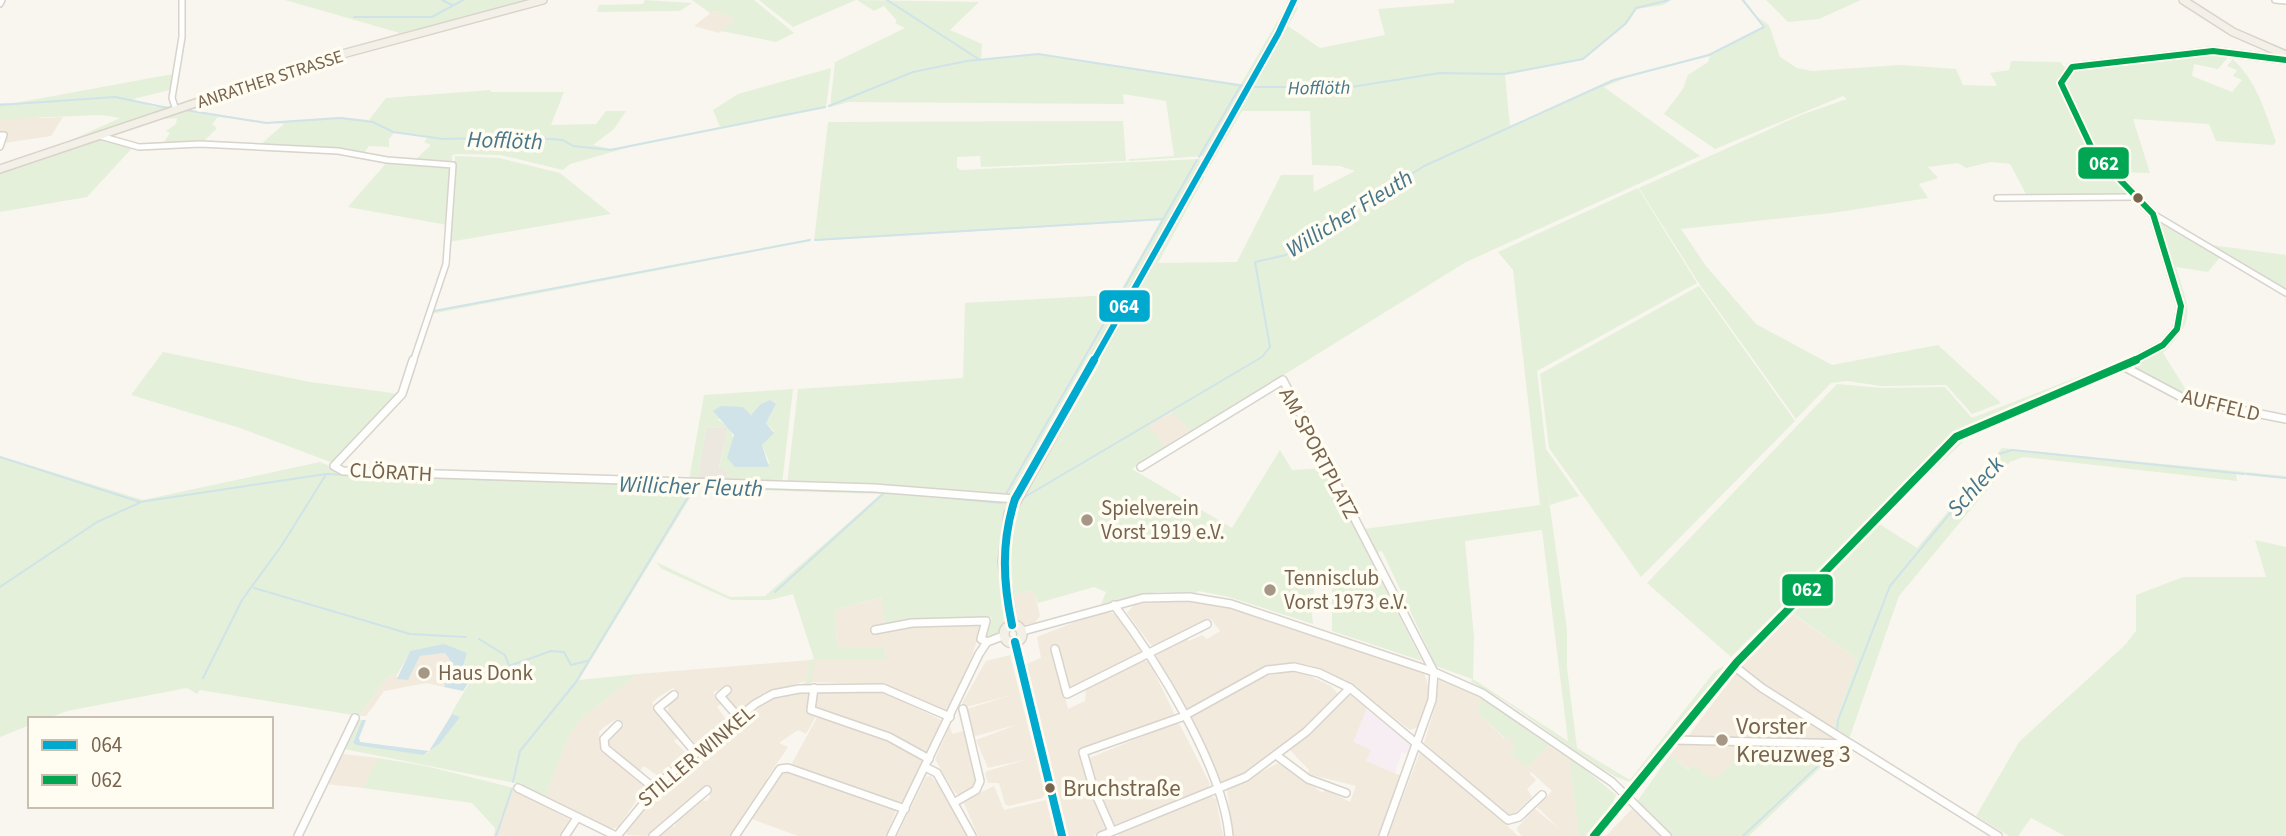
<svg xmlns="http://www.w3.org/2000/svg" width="2286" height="836" viewBox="0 0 2286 836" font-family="'Source Sans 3',sans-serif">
	<rect width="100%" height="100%" fill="#f9f6ef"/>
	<!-- residential -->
	<g fill="#f1eadd">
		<path d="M713,11L737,19L719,33L694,26Z"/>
		<path d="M14,116L45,118L63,117L51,136L4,143L7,134H0V119Z"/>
		<path d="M1173,412L1192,432L1166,448L1147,426Z"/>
		<path d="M1034,590L1040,616L1035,623L1024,625L1017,620L1012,595Z"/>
		<path d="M883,597L885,625L983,623L967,670L948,711L883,684L809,682L814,659H885L886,647L837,648L835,610Z"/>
		<path d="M1181,599L1227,607L1424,673L1430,691L1419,727L1410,730L1352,686L1312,666L1299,664L1272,666L1189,709H1183L1156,658L1158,652L1187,638L1189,641L1202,635L1207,639L1220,631L1211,619L1156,646L1151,645L1127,613L1135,604Z"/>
		<path d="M1105,610L1116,615L1140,645V654L1072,688L1067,685L1053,648L1068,709L1085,701L1086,688L1142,660L1149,662L1174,713L1171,717L1081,749L1106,828L1093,836H1068L1027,664L1041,658L1037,637Z"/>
		<path d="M1791,613L1857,659L1833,730L1739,669Z"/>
		<path d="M445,653L452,663L444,687L426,683L384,691L366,716H359L388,676L398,673L396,677L409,678L420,656Z"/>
		<path d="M1010,655L1045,794L1042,798L1009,806L1005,804L999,783H988L985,774L987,771L1028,759L988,768L976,740L1019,724L976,736L972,734L965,713L967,709L1012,695L966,707L962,703L986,661Z"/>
		<path d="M810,660L806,681L767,693L743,709L736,710L725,697L732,690L729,687L713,692L722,703L717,707L728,722L701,744H696L667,714L669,705L680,695L673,688L657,698L652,703L660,717L678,737L674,741L687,754L661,778L644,766L639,771L609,745V740L624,725L616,719L603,728L599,732L601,749L646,787L618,827L612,829L545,798L568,737L582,718L638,674Z"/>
		<path d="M1298,670L1311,673L1312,677L1331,686L1338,694L1307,726L1258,765L1224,783L1220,781L1189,720L1190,717L1261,677Z"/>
		<path d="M1737,671L1837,739H1686Z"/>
		<path d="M1439,678L1482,696L1478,713L1505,739L1508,736L1515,740L1527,768L1551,743L1569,756L1579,836H1522L1518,832L1517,828L1535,809L1562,831L1537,807L1552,791L1531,772L1530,774L1536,780L1527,789L1532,797L1513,815L1507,814L1424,743L1436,704Z"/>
		<path d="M815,691H881L943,721L925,756L890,736L812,709Z"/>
		<path d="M810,692L816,716L806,734L798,730L779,743L788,747L767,778L768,784L730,836H655L669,825L675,827V822L700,800L707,801L710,797L708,787L651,836L627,835L626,830L659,789L757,708L777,697Z"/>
		<path d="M1354,695L1368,705L1371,750L1367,761L1401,776L1379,836H1233L1227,790L1278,763L1323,793L1325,789L1350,802L1356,786L1308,774L1309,770L1290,750L1346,696Z"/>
		<path d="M819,714L888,738L924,759L903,802L888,800L791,765Z"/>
		<path d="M1175,723L1180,725L1210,784L1207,789L1113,825L1099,788L1095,789L1087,759Z"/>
		<path d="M950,726L952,734L963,731L977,774L975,786L960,795L955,793L935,759Z"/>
		<path d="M1678,745H1754L1713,781L1694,766L1690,770L1670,755Z"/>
		<path d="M1420,752L1472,793L1518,836H1388Z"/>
		<path d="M342,754L378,758L363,788L326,784Z"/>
		<path d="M788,770L897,808L886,836H798L752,819L782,772Z"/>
		<path d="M931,776L945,794L967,836H897L926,777Z"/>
		<path d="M994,786L1004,810L1046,800L1055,836H978L963,801Z"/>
		<path d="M513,789L570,820L561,836H497L498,825Z"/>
		<path d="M1210,796L1216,799L1223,836H1119L1118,832L1139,823Z"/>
		<path d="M1632,809L1662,836H1606Z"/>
	</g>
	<!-- industrial -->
	<path fill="#ece7df" d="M728,427L719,467L728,472L726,481L698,480L706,428Z"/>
	<!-- education -->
	<path fill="#f7eef4" d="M1368,705L1411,741L1409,755L1402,752L1395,773L1366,761L1371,750L1353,742Z"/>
	<!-- green -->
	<g fill="#e4f0da" fill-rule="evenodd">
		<path d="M285,0H537L409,31L336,52L400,33Z"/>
		<path d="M547,0L337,59L190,110L268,122L341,117L369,120L386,98L491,90L490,92H564L551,125L596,124L606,111H626L614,129L593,145L612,149L720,127L713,110L738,94L831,68L826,108L630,147L570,164L563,170L501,155L458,154L452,155V163L415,160L431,145L424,142L428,137L394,133L389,139V147L369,146L363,154L260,145L284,124L218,117L212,124L217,128L203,142L162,145L170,133L166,131L176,124L177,118L153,120L375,46Z"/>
		<path d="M645,0L692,3L680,11L597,12L599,5L643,4Z"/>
		<path d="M692,0H754L794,33L776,42L721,31L736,19L714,11L710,13Z"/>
		<path d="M759,0H856L793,27Z"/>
		<path d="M857,0L979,2L950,30L982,44L981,60L1038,54L1241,84L1277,22H1283L1295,5L1298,8L1288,26L1320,48L1385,35L1378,9L1454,3V0H1671L1663,5L1637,9L1627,24L1583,60L1505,75L1510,126L1613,79L1709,54L1763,27L1741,0H1744L1756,16L1769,25L1780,57L1797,68L1813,71L1899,65L1956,69L1963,85L1997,86L1990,73L2009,70L2011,61L2060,62L2066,69L2060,83L2087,144L2135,195L2027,196L2010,164L1991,162L1966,168L1958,163L1928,167L1938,178L1919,184L1928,198L1832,213L1681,229L1706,266L1756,324L1832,365L1938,345L2001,403L1972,414L1946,385L1881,386L1847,381L1831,383L1796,419L1700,285L1639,188L1801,115L1847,99L1843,96L1715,149L1664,114L1683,89L1688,75L1708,62L1710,56L1630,76L1604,87L1700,156L1466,262L1192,432L1172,412L1148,426L1166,448L1132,469L1232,528L1280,450L1292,470L1324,468L1422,661L1332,631V582L1317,575L1311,605L1313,624L1229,597L1198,591L1196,593L1158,592L1101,604L1106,592L1094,587L1038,603L1033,590L1013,595L1017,620L1006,576L1010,517L1200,177L1205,176L1158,263L1237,262L1281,175H1313L1314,192L1355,171L1340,166L1312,165L1310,111H1242L1206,173H1203L1246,87L1204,156L1129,161V159L1174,156L1166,101L1123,94L1124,104L849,102L830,107L835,62L905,28L895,23L897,21L884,6L874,11Z"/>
		<path d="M1766,0H1861L1819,19L1788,22Z"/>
		<path d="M2198,53L2229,56L2218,69L2194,64L2192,76L2232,92L2242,80L2233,76L2237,70L2227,66L2233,59C2257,82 2265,111 2276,142L2273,145L2216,141L2209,124L2133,119L2150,173L2118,172L2160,217L2096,154L2065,88V77L2069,71Z"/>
		<path d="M173,74L170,90L133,99L154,107L171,106L170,109L0,167V164L58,146L120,118L101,115L0,119V103H15Z"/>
		<path d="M1123,121L1126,161L981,167L980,156L957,157V167L960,170L1200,159L1201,162L1129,290H1121L1161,220L814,241L828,122Z"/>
		<path d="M97,138L134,146L87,197L0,212V170Z"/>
		<path d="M455,156L499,158L560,173L611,214L449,242Z"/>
		<path d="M388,161L451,165L447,225L348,207Z"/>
		<path d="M1638,188L1697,283L1537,371L1546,449L1579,496L1550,505L1547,486L1567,629V668L1577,748L1630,780L1714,672L1723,666L1725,672L1638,779L1632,782C1616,779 1602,769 1589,760C1549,734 1513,703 1471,682L1472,679L1436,666L1382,551L1377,552L1364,529L1540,505L1513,270L1498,252ZM1542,530L1568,741L1473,679L1474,637L1465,541Z"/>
		<path d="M2158,220L2222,255L2208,272L2176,267C2189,312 2198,317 2163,353L2191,398L2187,399L2127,365C2142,355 2167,345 2177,331C2193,311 2167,242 2158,220Z"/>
		<path d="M811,239L810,241L431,314L432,311Z"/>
		<path d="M2211,245L2286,255V292L2285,291Z"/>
		<path d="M1699,286L1795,421L1641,577L1549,448L1540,374Z"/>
		<path d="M1128,294L1013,495L787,484L798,389L963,378L965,303Z"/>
		<path d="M163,352L310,382L400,394L333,463L240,428L131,395Z"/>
		<path d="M2122,360L1963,429L1952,437L1731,657L1647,583L1837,384L1882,388L1945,387L1972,418Z"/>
		<path d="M2122,368L2128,371L1986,428L1965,440L1878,523L1917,548L2002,448L2286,476V479L2236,474L2237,481L2023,457L2010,462L1899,596L1849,739L1833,730L1857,659L1792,613L1739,669L1805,594L1959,438Z"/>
		<path d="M793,389L782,484L726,481L728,472L719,468L728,427L706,428L698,480H689L704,395ZM775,406L766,423L774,431L762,445L770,464L733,442C734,430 726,425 717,419L754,414Z"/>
		<path d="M0,456L143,500L320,462L346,473L897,491L1009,501L999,542L1004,623L999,634L990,639L986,636L992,618L988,617L986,620L885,625L882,597L835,610L837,647H886L885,659H814L811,685L803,684L806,681L810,660L814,659L793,594L770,600H731L662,569L656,562L730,597L765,596L881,494L696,488L579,680L638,674L582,718L568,737L545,798L515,783L344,749L358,720H362L353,741L428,753L459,717L451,714L471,680L460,676L467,653L410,651L398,673L388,676L359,716L200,690L197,694L187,688L67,711L46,719H30V725L0,737Z"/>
		<path d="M2255,540L2286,547V836H2065L2031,818L2018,836H2009L1976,816L2019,742L2125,645L2136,631V595L2183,577H2266Z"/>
		<path d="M1482,696L1551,743L1527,768L1510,753L1516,746L1512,743L1514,740L1508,736L1506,739L1478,713Z"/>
		<path d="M1754,745L1843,746L1749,836H1672L1636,803L1670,755L1689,770L1694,765L1713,780Z"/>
		<path d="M1569,756L1616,795L1609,811L1585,836H1579Z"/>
		<path d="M378,758L426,766L514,788L498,825L497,836H494L495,828L472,803L363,788Z"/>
	</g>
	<!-- water -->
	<g fill="#d0e3e9">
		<path d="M770,400L776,404L766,423L774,433L762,445L769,467H735L727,458L734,435L713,411L721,406L743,407L751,415L761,404Z"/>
		<path d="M444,644L467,653L460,676L471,679L463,691L444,687L452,663L445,653L420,656L408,680L397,679L410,651Z"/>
		<path d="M452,714L460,717L439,744L423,755L356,745L353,742L362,720H366L359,738L360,742L429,751Z"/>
	</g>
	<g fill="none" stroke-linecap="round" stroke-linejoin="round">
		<!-- stream -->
		<g stroke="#d0e3e9" stroke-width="2">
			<path d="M442,0L452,5"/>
			<path d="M887,0L980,60"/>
			<path d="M354,17H432L463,0"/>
			<path d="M1253,87H1351L1440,73L1504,74L1583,59L1625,24L1636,8L1669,0"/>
			<path d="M0,105L115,97L168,108"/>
			<path d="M829,106L913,72L967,61L1038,54L1244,86"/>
			<path d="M185,110L266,123L340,118L373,122L393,132L443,139L524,137L563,140L573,146L610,150L825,107"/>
			<path d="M1199,157L1241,85"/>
			<path d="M815,240L1164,219"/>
			<path d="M1123,290L1197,160"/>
			<path d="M434,311L810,240"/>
			<path d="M0,457L140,502L326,474L375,476"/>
			<path d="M2247,474L2286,478"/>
			<path d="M382,476L877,492"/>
			<path d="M1006,494L1121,294"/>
			<path d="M939,497L1001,503"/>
			<path d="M1023,498L1262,357L1270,347L1255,262L1286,255L1424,166L1614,80L1709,55L1764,27L1743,0"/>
			<path d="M0,587L97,522L139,503"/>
			<path d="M254,588L410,634L466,637"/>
			<path d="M775,592L885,492"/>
			<path d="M479,639L505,655L509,666L551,651L564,652L571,665L587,661"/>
			<path d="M203,678L242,600L282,545L325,476"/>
			<path d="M1837,731L1838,720L1890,586L1999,454L2012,450L2244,474"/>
			<path d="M513,782L520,751L576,682L694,487"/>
			<path d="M1934,800L1978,828"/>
			<path d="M1986,833L1991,836"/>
			<path d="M496,836L512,789"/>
			<path d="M1743,836L1837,748"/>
		</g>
		<defs>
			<g id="minor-far1">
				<path d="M2275,0L2286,1"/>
				<path d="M0,4L2,0"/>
				<path d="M176,110L172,98L182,37V0"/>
				<path d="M0,135H4L0,147"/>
				<path d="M100,136L139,147L200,144L338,151L387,160L453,165L446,264L413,362"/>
				<path d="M1997,198L2138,197"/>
				<path d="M2153,214L2286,293"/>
			</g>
			<g id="minor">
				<path d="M413,360L402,394L334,466L343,471L874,488L1015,499"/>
				<path d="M2121,365L2185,399L2286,419"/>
				<path d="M1141,467L1283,380L1434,672L1432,700L1383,836"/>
				<path d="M1114,605C1157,661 1223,767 1229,836"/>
				<path d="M875,630L912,623L986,621L981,639L987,642"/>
				<path d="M1023,631L1143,598L1189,597L1231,604L1434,672L1482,693L1612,782L1667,836"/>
				<path d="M1055,649L1067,694L1207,624"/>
				<path d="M1734,666L1762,688L1849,743"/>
				<path d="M814,688L811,710L889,737L929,759"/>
				<path d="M727,690L720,696L739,718"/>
				<path d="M674,695L658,708L696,753"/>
				<path d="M618,725L604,739L605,748L654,788"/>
				<path d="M1675,740L1851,744L1998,836"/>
				<path d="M1276,755L1308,779L1346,793"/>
				<path d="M925,767L937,773L972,836"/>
				<path d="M518,788L616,836"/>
				<path d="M955,802L976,790L980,781L963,709"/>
				<path d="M1112,831L1094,790L1083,752L1182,717L1267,670L1294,667L1319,673L1350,688L1508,820L1519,817L1542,795"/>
				<path d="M298,836L355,718"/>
				<path d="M565,836L577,818"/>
				<path d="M617,836L662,781L755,704L773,694L799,689L883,688L950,717"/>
				<path d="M653,836L707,790"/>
				<path d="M735,836L780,769L788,768L905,809"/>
				<path d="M891,836L979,654L987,642L1003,636"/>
				<path d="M1101,836L1246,777L1306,732L1350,688"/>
			</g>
			<g id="major-far1">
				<path d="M2183,0L2233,32L2286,55"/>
				<path d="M0,169L335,56L543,0"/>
				<path d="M1093,362L1278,34L1294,0"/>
				<path d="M2131,362L2163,345L2177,329L2181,306L2153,214L2094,153L2061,83L2072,67L2213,51L2286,60"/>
			</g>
			<g id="major">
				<circle cx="1013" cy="634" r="9"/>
				<path d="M1012,625L1003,562L1009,514L1094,360"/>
				<path d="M1015,642L1062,836"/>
				<path d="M1594,836L1737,662L1956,437L2136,360"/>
			</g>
		</defs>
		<!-- minor-far1 casing -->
		<use href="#minor-far1" stroke="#d8d3cc" stroke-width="8"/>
		<!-- minor casing -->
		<use href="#minor" stroke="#d8d3cc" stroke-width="10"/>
		<!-- major-far1 casing -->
		<use href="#major-far1" stroke="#dad3cc" stroke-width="10"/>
		<!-- major casing -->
		<use href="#major" stroke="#dad3cc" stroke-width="12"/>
		<!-- minor-far1 -->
		<use href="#minor-far1" stroke="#fefefd" stroke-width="5"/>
		<!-- minor -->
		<use href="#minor" stroke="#fefefd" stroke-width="7"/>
		<!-- major-far1 -->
		<use href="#major-far1" stroke="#f3f0e7" stroke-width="7"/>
		<!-- major -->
		<use href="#major" stroke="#f3f0e7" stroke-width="9"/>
		<defs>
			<path id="bus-1-far1" d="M1093,362L1278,34L1294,0"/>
			<g id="bus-1">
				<path d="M1012,625C1003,582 1001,542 1015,499L1094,360"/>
				<path d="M1015,642L1062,836"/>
			</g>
			<path id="bus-2-far1" d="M2131,362L2163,345L2177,329L2181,306L2153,214L2094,153L2061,83L2072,67L2213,51L2286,60"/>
			<path id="bus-2" d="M1594,836L1737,662L1956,437L2136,360"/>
		</defs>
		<!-- bus-1-far1 casing -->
		<use href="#bus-1-far1" stroke="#fffcf2" stroke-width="10"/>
		<!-- bus-1 casing -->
		<use href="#bus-1" stroke="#fffcf2" stroke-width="13"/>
		<!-- bus-2-far1 casing -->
		<use href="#bus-2-far1" stroke="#fffcf2" stroke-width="10"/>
		<!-- bus-2 casing -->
		<use href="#bus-2" stroke="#fffcf2" stroke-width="13"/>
		<!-- bus-1-far1 -->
		<use href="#bus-1-far1" stroke="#00a9ce" stroke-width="6"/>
		<!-- bus-1 -->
		<use href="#bus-1" stroke="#00a9ce" stroke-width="8"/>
		<!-- bus-2-far1 -->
		<use href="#bus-2-far1" stroke="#00a651" stroke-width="6"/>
		<!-- bus-2 -->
		<use href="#bus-2" stroke="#00a651" stroke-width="8"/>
	</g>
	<!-- markers -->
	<g fill="#78634d" stroke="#fffcf2" stroke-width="2.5">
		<circle cx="2138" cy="198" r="6"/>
		<circle cx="1050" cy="788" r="6"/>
	</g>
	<g fill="#a59686" stroke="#fffcf2" stroke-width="2.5">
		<circle cx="1087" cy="520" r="7"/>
		<circle cx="1270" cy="590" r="7"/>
		<circle cx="424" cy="673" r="7"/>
		<circle cx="1722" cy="740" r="7"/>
	</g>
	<g text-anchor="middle" stroke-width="7" stroke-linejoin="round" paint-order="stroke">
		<!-- far-street labels -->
		<g font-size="18" fill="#78634d" stroke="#fffcf2">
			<text transform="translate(270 79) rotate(-18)" y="6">ANRATHER STRASSE</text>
		</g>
		<!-- far-water labels -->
		<g font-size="19" font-style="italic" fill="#47768b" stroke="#fffcf2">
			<text transform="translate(1319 87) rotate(-1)" y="7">Hofflöth</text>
		</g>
		<!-- street labels -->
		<g font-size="21" fill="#78634d" stroke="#fffcf2">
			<text transform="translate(2221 405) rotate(14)" y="7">AUFFELD</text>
			<text transform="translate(1319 453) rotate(62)" y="7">AM SPORTPLATZ</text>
			<text transform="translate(391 472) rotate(3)" y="7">CLÖRATH</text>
			<text transform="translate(696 756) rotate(-40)" y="7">STILLER WINKEL</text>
		</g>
		<!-- poi labels -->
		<g font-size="21" fill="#78634d" stroke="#fffcf2" text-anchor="start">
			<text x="1101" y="515">Spielverein<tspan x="1101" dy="24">Vorst 1919 e.V.</tspan></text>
			<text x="1284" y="585">Tennisclub<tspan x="1284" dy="24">Vorst 1973 e.V.</tspan></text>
			<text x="438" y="680">Haus Donk</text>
		</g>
		<!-- water labels -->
		<g font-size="23" font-style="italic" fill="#47768b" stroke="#fffcf2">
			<text transform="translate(505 140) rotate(2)" y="8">Hofflöth</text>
			<text transform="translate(1349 213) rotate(-32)" y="8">Willicher Fleuth</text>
			<text transform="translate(691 486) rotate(2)" y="8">Willicher Fleuth</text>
			<text transform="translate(1975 486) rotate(-48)" y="8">Schleck</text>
		</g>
		<!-- near-bus labels -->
		<g font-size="23" fill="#78634d" stroke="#fffcf2" text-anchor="start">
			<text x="1063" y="796">Bruchstraße</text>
		</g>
		<!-- near-poi labels -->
		<g font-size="24" fill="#78634d" stroke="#fffcf2" text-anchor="start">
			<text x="1736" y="734">Vorster<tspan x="1736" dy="28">Kreuzweg 3</tspan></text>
		</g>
	</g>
	<g stroke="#fffcf2" stroke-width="2.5">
		<rect x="2077" y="146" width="53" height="34" rx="7" fill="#00a651"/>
		<rect x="1098" y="289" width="53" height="34" rx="7" fill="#00a9ce"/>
		<rect x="1781" y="573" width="53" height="34" rx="7" fill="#00a651"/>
	</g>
	<g font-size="19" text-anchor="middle" font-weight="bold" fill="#fff">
		<text x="2104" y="170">062</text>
		<text x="1124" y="313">064</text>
		<text x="1807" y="596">062</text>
	</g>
	<!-- legend -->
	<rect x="28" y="717" width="245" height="91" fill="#fffcf2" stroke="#c9bfb0" stroke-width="2"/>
	<rect x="42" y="740" width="35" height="10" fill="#00a9ce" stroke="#c9bfb0" stroke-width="2"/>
	<text x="91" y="752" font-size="21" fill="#78634d">064</text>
	<rect x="42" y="775" width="35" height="10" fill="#00a651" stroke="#c9bfb0" stroke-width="2"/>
	<text x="91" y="787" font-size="21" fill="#78634d">062</text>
</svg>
